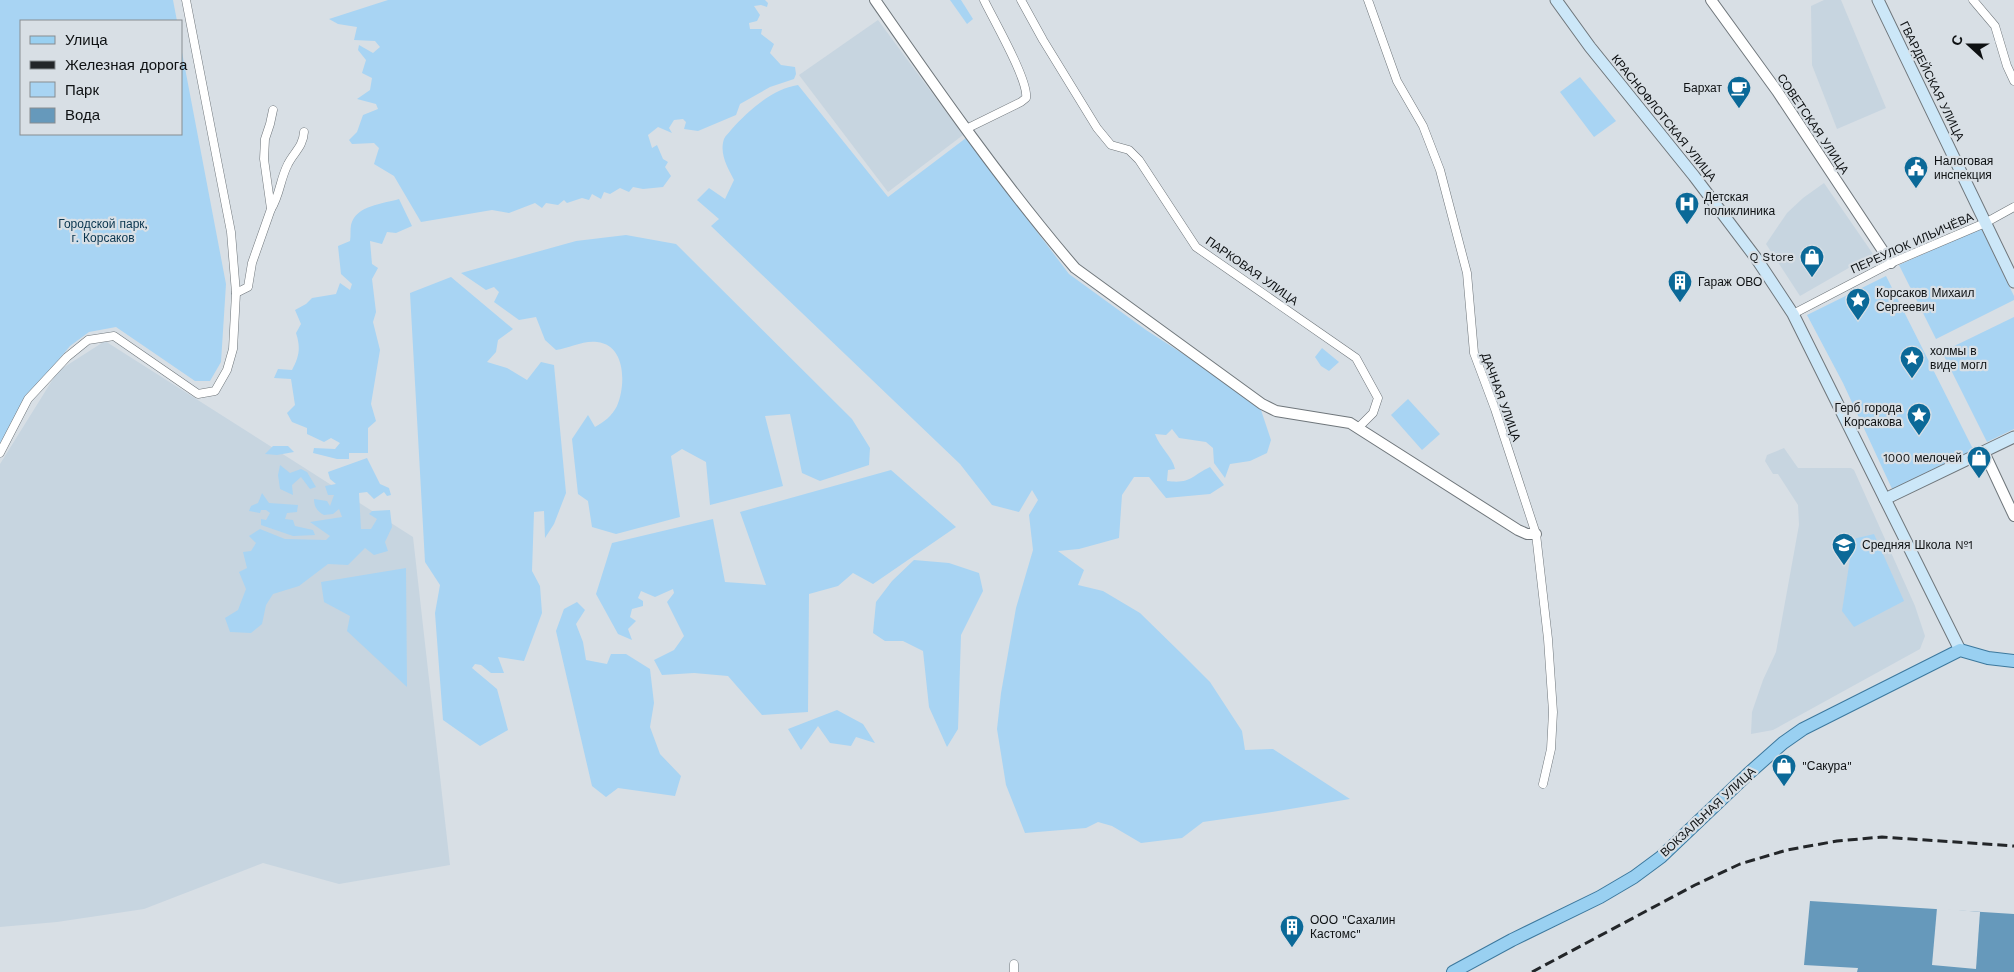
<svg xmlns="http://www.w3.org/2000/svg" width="2014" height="972" viewBox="0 0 2014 972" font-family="'Work Sans',sans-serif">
	<rect width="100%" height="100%" fill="#d8dfe5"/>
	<!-- built -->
	<g fill="#c7d5e0">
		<path d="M1824,0H1841L1886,108L1837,129L1812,65L1811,6Z"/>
		<path d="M878,20L963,135L888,192L799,75Z"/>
		<path d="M1824,183L1873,254L1800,296L1766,244L1787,213L1803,198Z"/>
		<path d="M105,341L413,537L450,865L339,884L263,863L144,909L57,922L0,927V464L58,371Z"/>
		<path d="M1784,448L1798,468H1851L1854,470L1915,606L1925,636L1920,649L1773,730L1751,734L1752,712L1763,680L1776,652L1799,525L1798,505L1778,474H1773L1765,461L1767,455Z"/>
	</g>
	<!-- green -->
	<g fill="#a8d4f3">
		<path d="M0,0H173L177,21H21V134H181V47L226,284L221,362L210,381H195L116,327L89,332L70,346L27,398L0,449Z"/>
		<path d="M388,0H765L768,3L767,7L761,5L754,6L760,15L757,21L749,23L750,29H762L761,34L774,44L770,53L781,65L795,67L796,74L794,79L770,87L740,104L736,115L698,131L684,129L686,122L683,119L674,120L669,128L672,133L658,127L648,135L652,148L657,145L663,159L668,162L665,167L671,176L663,187L643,189L633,187L629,192L620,188L610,194L604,192L601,199L592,194L589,200L582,198L567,203L564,200L558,205L546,203L542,208L535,203L509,213L492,210L421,222L394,176L374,164L379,148L374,143L352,144L349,140L357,132L363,115L378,109L376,104L357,99L370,90L372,78L362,73L366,60L358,50L359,45L373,53L380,47L375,41L354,40L357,27L338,24L329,19Z"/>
		<path d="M950,0H961L973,19L967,24Z"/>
		<path d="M1580,77L1616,121L1594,137L1560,92Z"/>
		<path d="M798,85L888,197L966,138L1069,274L1146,330L1205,368L1261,410L1271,440L1267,453L1250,461L1230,464L1225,478L1214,463L1213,448L1206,442L1179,438L1172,429L1166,435L1155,434C1160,448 1172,456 1175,469L1168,470L1167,481C1191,484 1191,476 1210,467L1224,485L1210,494L1166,498L1149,477H1134L1122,495L1119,538L1079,549L1058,551L1084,570L1078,585L1103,591L1140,613L1184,656L1210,682L1242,731L1245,750L1273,749L1350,799L1272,812L1203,822L1182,838L1141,843L1112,826L1098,822L1086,828L1025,833L1006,785L997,729L1001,693L1016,608L1033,550L1029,515L1038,500L1032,490L1019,512L992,505L960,464L711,226L719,219L697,200L709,188L725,199L734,180C728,168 719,154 724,139C725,136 729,133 731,130C748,111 772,89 798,85Z"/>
		<path d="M399,199L412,226L396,233L387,232L382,244L370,241L372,264L378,268L372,279L376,312L373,322L380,350L371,404L376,421L368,428V453H349V459H337L313,453L314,448L335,449L340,443L331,438L324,442L307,434V428L292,422L287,413L295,405L291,379L274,378L278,369L292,370C299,357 301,348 296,333L301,324L295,310L306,304L312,298L336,294L340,283L350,290L352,284L341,274L338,246L350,241C351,236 350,230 351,225C356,205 383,204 399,199Z"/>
		<path d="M1981,228L2014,296V300L1936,339L1899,265Z"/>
		<path d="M626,235L676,244L852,419L870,448L869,465L820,481L802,473L790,414L765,416L783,486L710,505L706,462L682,449L671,456L680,517L616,534L592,527L588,501L578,494L572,439L588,415L595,427C604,422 612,416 617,406C626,385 626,345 597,342C584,340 569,348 556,350L545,340L536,317L519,320L494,302L499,292L494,287L486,290L461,273L576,241Z"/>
		<path d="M1886,276L1974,451L1893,491L1843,383L1807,315Z"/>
		<path d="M451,277L513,329L498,340L496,352L487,362L507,368L527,380L541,362L554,365L566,493L554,524L545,538L544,511L534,512L532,571L540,586L542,613L524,661L498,657L504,673H491L481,665L475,664L472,668L497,689L508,730L480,746L443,720L435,613L440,585L425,562L410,293Z"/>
		<path d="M2014,317V429L1987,442L1942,352Z"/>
		<path d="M1322,348L1339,362L1329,371L1321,366L1315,357Z"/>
		<path d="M1408,399L1440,434L1422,450L1391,415Z"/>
		<path d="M273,446H288L294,452L277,455L265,454Z"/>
		<path d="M367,458L380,484L389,488L391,495L387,496L384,492L374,499L367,492L359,493L361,529H371L377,519L369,514L372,511L390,510L392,527L385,542L388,551L374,555L365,548L348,565L328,564L299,586L273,594L266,605L262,624L251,633L230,632L225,618L238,610L246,589L239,572L247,568L243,552L251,551L256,543L249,536L260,529L285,539L326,540L330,536L310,522L342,517L339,509L333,514L324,515C317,511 314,507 314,499L327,501L330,506L334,495H328L325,486L336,484L330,479L328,472Z"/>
		<path d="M280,465L290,473L301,469L307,472L316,487L310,489L301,477L292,485L293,495L280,489L278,475Z"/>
		<path d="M891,470L956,527L873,584L853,573L838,586L809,594L808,712L762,715L728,676L694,673L662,675L654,660L674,650L684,636L667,602L674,593L673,589L655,597L641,591L638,598L643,601V606L632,609L630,617L636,621L628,629L632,640L618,634L596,594L612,543L713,519L725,582L766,585L740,512Z"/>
		<path d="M262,493L269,503L298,505L297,512L287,513L285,519L293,520L295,526L313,530L315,535L293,536L261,525V519L266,520L270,513L266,510H261L260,513L249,511L251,506L258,503Z"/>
		<path d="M1874,534L1904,601L1854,627L1842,611L1853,539Z"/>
		<path d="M914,560L949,563L979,573L983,591L961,635L958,729L947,747L929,707L923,651L903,641H885L873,633L876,602L892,581Z"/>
		<path d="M406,568L407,687L347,631L350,616L324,602L321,582Z"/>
		<path d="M577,602L585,610L576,624L583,642L586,660L607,664L611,654H626L650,669L654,703L650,727L660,754L681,776L675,796L618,788L606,797L592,786L556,631L564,609Z"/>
		<path d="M837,710L863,724L875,743L856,737L851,746L830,743L818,726L801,750L788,729Z"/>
	</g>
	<!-- water -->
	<path fill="#69b" d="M1810,901L2014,914V972H1857L1858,968L1804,965Z"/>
	<!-- pier -->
	<path fill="#d8dfe5" d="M1937,908L1980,912L1976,969L1932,965Z"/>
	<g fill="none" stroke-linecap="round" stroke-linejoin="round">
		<defs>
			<g id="minor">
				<path d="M1021,0L1043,40L1097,128L1111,145L1129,150L1139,160L1196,247L1356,358L1378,398L1373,413L1358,428"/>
				<path d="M1368,0L1397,81L1423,126L1440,170L1467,273L1474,353L1495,409L1536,534L1548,639L1553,712L1551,749L1543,784"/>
				<path d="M1973,0L1995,26L2007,66L2014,81"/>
				<path d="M966,129L1021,102L1026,98C1029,81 993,19 984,0"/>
				<path d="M271,209C280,195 280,179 288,164C294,152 303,147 304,132"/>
				<path d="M236,293L248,287L252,263L271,209L264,159L265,139L270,124L273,110"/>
				<path d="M1793,314L1891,263L1985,223L2014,207"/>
				<path d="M0,453L28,399L67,357L88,340L114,336L198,394L215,391L227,370L233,349L236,293L231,232L186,0"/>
				<path d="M1014,964V972"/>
			</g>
			<g id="tertiary">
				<path d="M875,0C938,91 1003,184 1075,268L1262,404L1276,411L1350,423L1518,530L1527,534H1536"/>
				<path d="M1711,0L1777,91L1891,263"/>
				<path d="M1984,452L2014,516"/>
			</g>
			<g id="secondary">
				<path d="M1556,0L1590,47L1694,176L1756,258L1793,314L1960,650"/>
				<path d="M1878,0L2014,282"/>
				<path d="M1885,499L2014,437"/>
			</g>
			<path id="primary" d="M1453,972L1512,940L1600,897L1634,877L1661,857L1748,774L1783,743L1803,729L1960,650L1988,658L2014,661"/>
		</defs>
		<!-- minor casing -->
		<use href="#minor" stroke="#6f767b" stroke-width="9"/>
		<!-- tertiary casing -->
		<use href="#tertiary" stroke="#6f767b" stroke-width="12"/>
		<!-- secondary casing -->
		<use href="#secondary" stroke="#6f767b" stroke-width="13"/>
		<!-- primary casing -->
		<use href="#primary" stroke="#3c789d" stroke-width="14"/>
		<!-- minor -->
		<use href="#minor" stroke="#fff" stroke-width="8"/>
		<!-- tertiary -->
		<use href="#tertiary" stroke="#fff" stroke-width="10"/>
		<!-- secondary -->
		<use href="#secondary" stroke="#cce7f8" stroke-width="11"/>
		<!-- primary -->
		<use href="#primary" stroke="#99d0f1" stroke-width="12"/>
		<!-- rail -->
		<path stroke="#232629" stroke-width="3" stroke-dasharray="10 5" stroke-linecap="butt" d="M1532,972L1695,885L1740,864L1787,850L1837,841L1882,837L2014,846"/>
	</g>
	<!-- icons -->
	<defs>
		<symbol id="cafe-pin" viewBox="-11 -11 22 30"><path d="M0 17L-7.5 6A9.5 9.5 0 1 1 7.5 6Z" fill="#0b6998" stroke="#d8dfe5"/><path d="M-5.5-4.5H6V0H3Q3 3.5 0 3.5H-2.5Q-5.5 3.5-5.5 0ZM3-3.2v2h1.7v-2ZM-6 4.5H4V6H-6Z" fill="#fff"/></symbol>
		<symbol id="civic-pin" viewBox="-11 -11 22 30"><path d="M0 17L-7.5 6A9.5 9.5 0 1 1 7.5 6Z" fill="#0b6998" stroke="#d8dfe5"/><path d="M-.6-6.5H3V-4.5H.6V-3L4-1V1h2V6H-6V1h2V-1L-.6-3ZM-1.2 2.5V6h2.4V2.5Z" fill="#fff"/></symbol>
		<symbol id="hospital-pin" viewBox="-11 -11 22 30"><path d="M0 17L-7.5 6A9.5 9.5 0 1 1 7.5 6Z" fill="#0b6998" stroke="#d8dfe5"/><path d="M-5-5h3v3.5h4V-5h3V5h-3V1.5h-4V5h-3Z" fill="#fff"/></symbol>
		<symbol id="shop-pin" viewBox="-11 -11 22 30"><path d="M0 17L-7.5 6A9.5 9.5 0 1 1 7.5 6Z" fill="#0b6998" stroke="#d8dfe5"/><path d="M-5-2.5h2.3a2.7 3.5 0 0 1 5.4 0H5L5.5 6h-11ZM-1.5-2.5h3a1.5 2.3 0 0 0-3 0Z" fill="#fff"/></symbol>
		<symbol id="building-pin" viewBox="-11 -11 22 30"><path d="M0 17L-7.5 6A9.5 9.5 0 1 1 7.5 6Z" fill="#0b6998" stroke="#d8dfe5"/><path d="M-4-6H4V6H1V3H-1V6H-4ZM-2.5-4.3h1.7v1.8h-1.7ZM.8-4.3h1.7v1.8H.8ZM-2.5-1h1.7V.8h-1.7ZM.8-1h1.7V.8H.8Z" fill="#fff"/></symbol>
		<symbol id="sight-pin" viewBox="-11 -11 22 30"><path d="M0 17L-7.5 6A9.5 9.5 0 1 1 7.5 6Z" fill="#0b6998" stroke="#d8dfe5"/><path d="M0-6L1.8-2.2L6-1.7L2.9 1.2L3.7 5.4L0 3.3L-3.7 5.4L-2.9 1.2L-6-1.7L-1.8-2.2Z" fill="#fff"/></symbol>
		<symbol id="school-pin" viewBox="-11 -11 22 30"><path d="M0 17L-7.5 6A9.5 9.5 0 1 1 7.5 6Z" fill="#0b6998" stroke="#d8dfe5"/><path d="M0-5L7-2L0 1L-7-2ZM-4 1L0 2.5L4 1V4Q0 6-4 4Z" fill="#fff"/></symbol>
	</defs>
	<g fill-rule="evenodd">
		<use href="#cafe-pin" x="1725" y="74" width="28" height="38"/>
		<use href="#civic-pin" x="1902" y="154" width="28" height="38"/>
		<use href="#hospital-pin" x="1673" y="190" width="28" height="38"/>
		<use href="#shop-pin" x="1798" y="243" width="28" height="38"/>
		<use href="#building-pin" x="1666" y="268" width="28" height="38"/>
		<use href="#sight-pin" x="1844" y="286" width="28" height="38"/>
		<use href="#sight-pin" x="1898" y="344" width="28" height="38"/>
		<use href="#sight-pin" x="1905" y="401" width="28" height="38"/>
		<use href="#shop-pin" x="1965" y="444" width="28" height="38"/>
		<use href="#school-pin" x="1830" y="531" width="28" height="38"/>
		<use href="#shop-pin" x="1770" y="752" width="28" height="38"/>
		<use href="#building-pin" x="1278" y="913" width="28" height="38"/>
	</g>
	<g text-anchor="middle" stroke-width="4.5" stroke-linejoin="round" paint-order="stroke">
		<!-- street labels -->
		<g font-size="12" fill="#0e1113" stroke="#d8dfe5">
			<text transform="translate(1932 81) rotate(64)" y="4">ГВАРДЕЙСКАЯ УЛИЦА</text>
			<text transform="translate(1664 118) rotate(51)" y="4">КРАСНОФЛОТСКАЯ УЛИЦА</text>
			<text transform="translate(1813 124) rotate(56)" y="4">СОВЕТСКАЯ УЛИЦА</text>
			<text transform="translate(1912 243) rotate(-24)" y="4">ПЕРЕУЛОК ИЛЬИЧЁВА</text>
			<text transform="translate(1252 271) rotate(35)" y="4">ПАРКОВАЯ УЛИЦА</text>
			<text transform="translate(1501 397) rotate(70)" y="4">ДАЧНАЯ УЛИЦА</text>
			<text transform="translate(1708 812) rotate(-43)" y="4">ВОКЗАЛЬНАЯ УЛИЦА</text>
		</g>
		<!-- poi labels -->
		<g font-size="12" fill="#0e1113" stroke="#d8dfe5" text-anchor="start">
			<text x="1722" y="92" text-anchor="end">Бархат</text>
			<text x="1934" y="165">Налоговая<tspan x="1934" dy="14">инспекция</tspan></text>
			<text x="1704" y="201">Детская<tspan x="1704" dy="14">поликлиника</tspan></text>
			<text x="1794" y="261" text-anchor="end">Q Store</text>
			<text x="1698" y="286">Гараж ОВО</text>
			<text x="1876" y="297">Корсаков Михаил<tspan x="1876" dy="14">Сергеевич</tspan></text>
			<text x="1930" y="355">холмы в<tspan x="1930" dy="14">виде могл</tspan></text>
			<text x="1902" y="412" text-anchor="end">Герб города<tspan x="1902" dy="14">Корсакова</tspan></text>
			<text x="1962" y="462" text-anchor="end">1000 мелочей</text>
			<text x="1862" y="549">Средняя Школа №1</text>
			<text x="1802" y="770">"Сакура"</text>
			<text x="1310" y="924">ООО "Сахалин<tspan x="1310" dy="14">Кастомс"</tspan></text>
		</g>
		<!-- park labels -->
		<g font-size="12" fill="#0a354e" stroke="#d8dfe5">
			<text x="103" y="228">Городской парк,<tspan x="103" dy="14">г. Корсаков</tspan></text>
		</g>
	</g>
	<!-- legend -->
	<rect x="20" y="20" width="162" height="115" fill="#d8dfe5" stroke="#878d91"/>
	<rect x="30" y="36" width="25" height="8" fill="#99d0f1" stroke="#878d91"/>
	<text x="65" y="45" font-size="15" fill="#0e1113">Улица</text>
	<rect x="30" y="61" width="25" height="8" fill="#232629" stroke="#878d91"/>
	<text x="65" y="70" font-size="15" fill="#0e1113">Железная дорога</text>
	<rect x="30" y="82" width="25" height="15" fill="#a8d4f3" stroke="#878d91"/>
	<text x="65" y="95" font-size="15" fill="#0e1113">Парк</text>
	<rect x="30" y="108" width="25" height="15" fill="#6699bb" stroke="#878d91"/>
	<text x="65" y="120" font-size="15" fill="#0e1113">Вода</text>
	<!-- north arrow -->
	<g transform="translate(1969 45) rotate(291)" stroke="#d8dfe5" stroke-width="4" paint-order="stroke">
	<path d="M0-4L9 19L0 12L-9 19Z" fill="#0e1113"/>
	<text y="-8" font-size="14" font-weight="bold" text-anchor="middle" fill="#0e1113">С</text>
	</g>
</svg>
